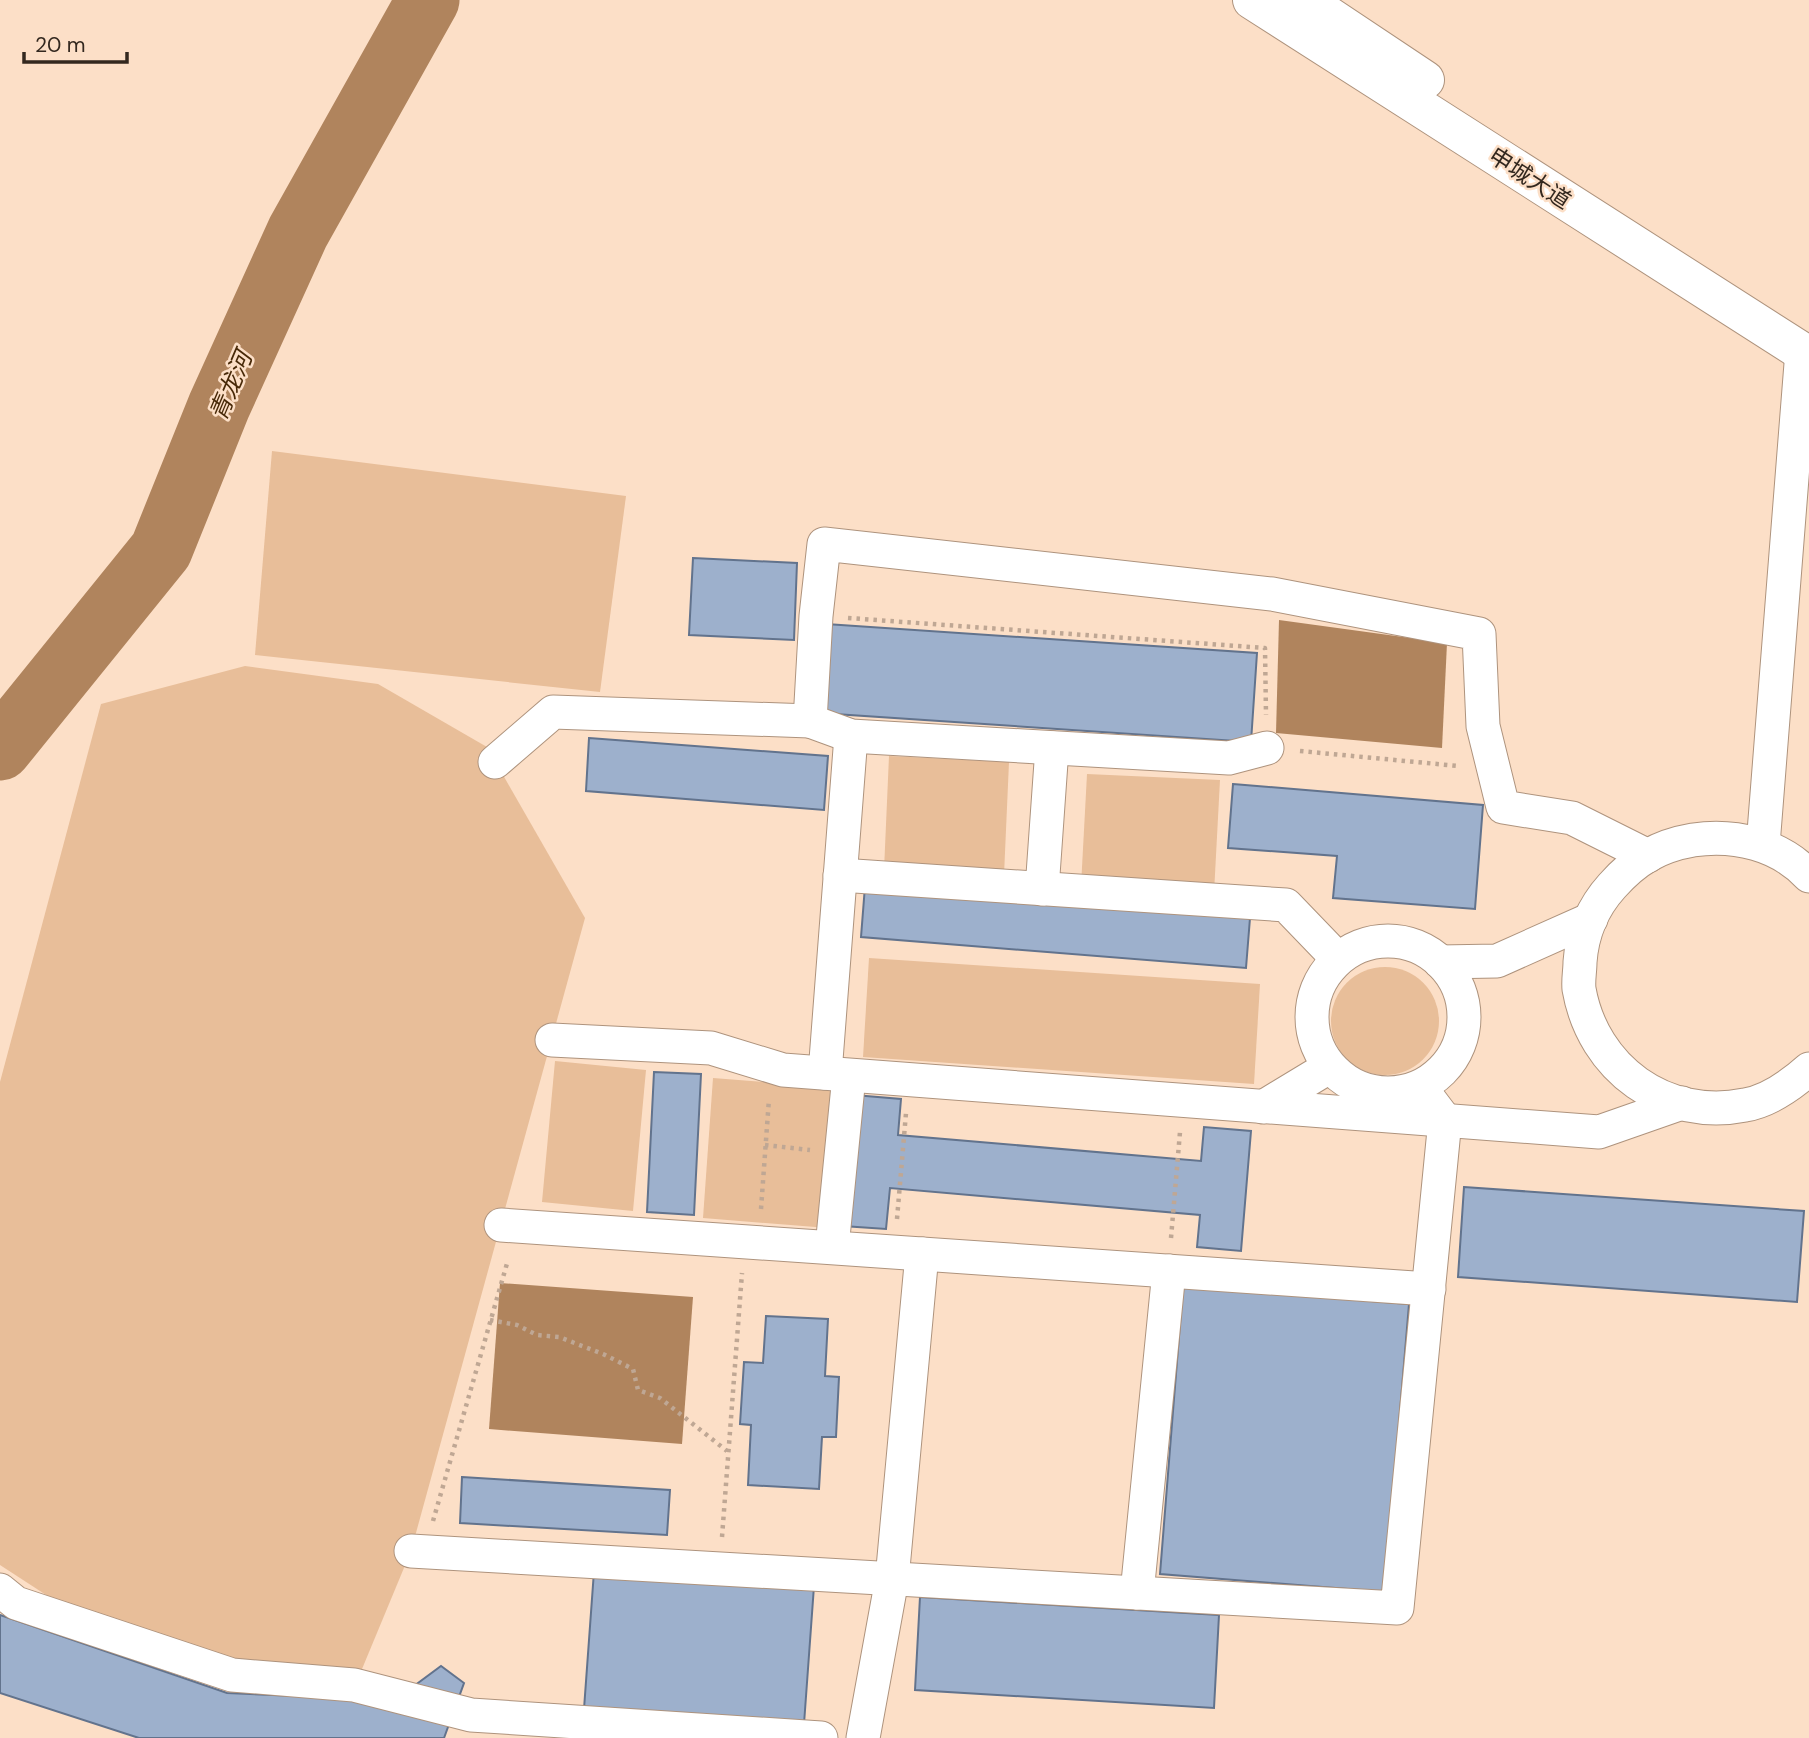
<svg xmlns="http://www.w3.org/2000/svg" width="1809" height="1738" viewBox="0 0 1809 1738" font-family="'DM Sans','Noto Sans SC',sans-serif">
	<rect width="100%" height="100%" fill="#fcdfc7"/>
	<!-- green -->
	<g fill="#e8be99">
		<path d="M272,451L626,496L600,692L255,655Z"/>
		<path d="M245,666L378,684L487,747L585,918L411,1551L362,1669L233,1659L60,1604L0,1565V1082L101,704Z"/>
		<path d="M889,756L1009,762L1004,875L884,870Z"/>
		<path d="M1087,774L1220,780L1214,893L1081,886Z"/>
		<path d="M869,958L1260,984L1254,1084L863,1057Z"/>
		<circle cx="1385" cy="1021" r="54"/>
		<path d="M555,1061L646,1070L633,1211L542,1202Z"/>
		<path d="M713,1078L838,1088L828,1228L703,1218Z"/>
	</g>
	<!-- water -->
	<g fill="#b0845d">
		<path d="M1279,620L1447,643L1442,748L1276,733Z"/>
		<path d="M500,1283L693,1297L682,1444L489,1429Z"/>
	</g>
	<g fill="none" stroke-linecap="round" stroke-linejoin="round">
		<!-- river -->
		<path stroke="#b0845d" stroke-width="63" d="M0,749L161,550L219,406L298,232L428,0"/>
	</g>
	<!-- building -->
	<g fill="#9db0cc" stroke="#62738d" stroke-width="2">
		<path d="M693,558L797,563L794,640L689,635Z"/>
		<path d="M826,624L1257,653L1251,742L820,713Z"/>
		<path d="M589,738L828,756L824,810L586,791Z"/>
		<path d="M1233,784L1483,805L1475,909L1333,898L1337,856L1228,848Z"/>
		<path d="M865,886L1250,918L1246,968L861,937Z"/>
		<path d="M654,1072L701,1074L694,1215L647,1212Z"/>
		<path d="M854,1095L901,1099L898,1135L1201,1161L1204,1127L1251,1131L1241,1251L1197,1247L1200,1215L890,1188L886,1229L843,1226Z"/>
		<path d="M1464,1187L1804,1211L1797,1302L1458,1277Z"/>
		<path d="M1183,1286L1409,1304L1385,1592L1160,1574Z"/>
		<path d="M766,1316L828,1319L825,1376L839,1377L836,1437H822L819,1489L748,1485L751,1425L740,1424L744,1362L763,1363Z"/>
		<path d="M462,1477L670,1490L667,1535L460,1523Z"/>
		<path d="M594,1571L814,1586L804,1724L584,1709Z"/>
		<path d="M920,1597L1219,1615L1214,1708L915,1690Z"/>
		<path d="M0,1615L227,1693L395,1700L441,1666L464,1683L444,1738H139L0,1693Z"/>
	</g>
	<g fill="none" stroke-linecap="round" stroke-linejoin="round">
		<defs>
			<g id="minor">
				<path d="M1267,748L1229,758L851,736L810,721L816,616L824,544L1272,594L1479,634L1483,726L1503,807L1572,818L1648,856"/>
				<path d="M495,762L553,712L810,721"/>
				<path d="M1763,845L1802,351"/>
				<path d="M840,875L1286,905L1338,959"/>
				<path d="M1809,876C1779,844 1735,834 1693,840C1658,846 1635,860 1612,886C1593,907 1582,934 1580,962C1580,971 1578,980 1579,989C1593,1069 1665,1121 1745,1105C1769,1101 1791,1085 1809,1069"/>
				<path d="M1042,889L1052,748"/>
				<circle cx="1388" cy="1017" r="76"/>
				<path d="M1440,962L1497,961L1591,919"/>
				<path d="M552,1040L711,1048L783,1070L1599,1132L1682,1103"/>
				<path d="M825,1073L851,736"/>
				<path d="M1263,1107L1329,1067"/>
				<path d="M501,1225L1429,1289"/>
				<path d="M832,1247L849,1076"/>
				<path d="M411,1551L1397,1608L1445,1120L1420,1087"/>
				<path d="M0,1590L16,1603L232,1675L354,1685L471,1715L821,1738"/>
				<path d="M1137,1593L1169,1271"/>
				<path d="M863,1738L892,1579L922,1254"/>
			</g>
			<g id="secondary">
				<path d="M1252,0L1809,356"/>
				<path d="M1305,0L1425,80"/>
			</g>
		</defs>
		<!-- minor casing -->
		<use href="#minor" stroke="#ae937d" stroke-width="35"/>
		<!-- secondary casing -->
		<use href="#secondary" stroke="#ae937d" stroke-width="40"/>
		<!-- path -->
		<g stroke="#bfa794" stroke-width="4.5" stroke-dasharray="3.5 5" stroke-linecap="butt">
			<path d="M848,618L1265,648L1266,715"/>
			<path d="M1300,751L1458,766"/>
			<path d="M765,1145L810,1150"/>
			<path d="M761,1209L769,1099"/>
			<path d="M897,1219L906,1113"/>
			<path d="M1171,1238L1180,1132"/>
			<path d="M490,1320L517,1325L537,1335L559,1337L603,1354L633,1369L638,1390L660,1398L727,1451"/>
			<path d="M433,1521L508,1260"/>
			<path d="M722,1537L742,1273"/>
		</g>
		<!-- minor -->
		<use href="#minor" stroke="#fff" stroke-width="33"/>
		<!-- secondary -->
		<use href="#secondary" stroke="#fff" stroke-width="38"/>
	</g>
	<g text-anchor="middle" stroke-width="5" stroke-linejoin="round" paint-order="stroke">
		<!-- street labels -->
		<g font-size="23" fill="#33281f" stroke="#fcdfc7">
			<text transform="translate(1530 178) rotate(33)" y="8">申城大道</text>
		</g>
		<!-- water labels -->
		<g font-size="24" font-style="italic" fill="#482908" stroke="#fcdfc7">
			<text transform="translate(231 386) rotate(-67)" y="8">青龙河</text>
		</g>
	</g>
	<!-- scale -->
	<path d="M24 52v10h103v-10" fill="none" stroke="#33281f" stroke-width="3.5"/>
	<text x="35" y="52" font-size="21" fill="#33281f" stroke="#fcdfc7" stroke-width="5" paint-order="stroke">20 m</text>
</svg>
